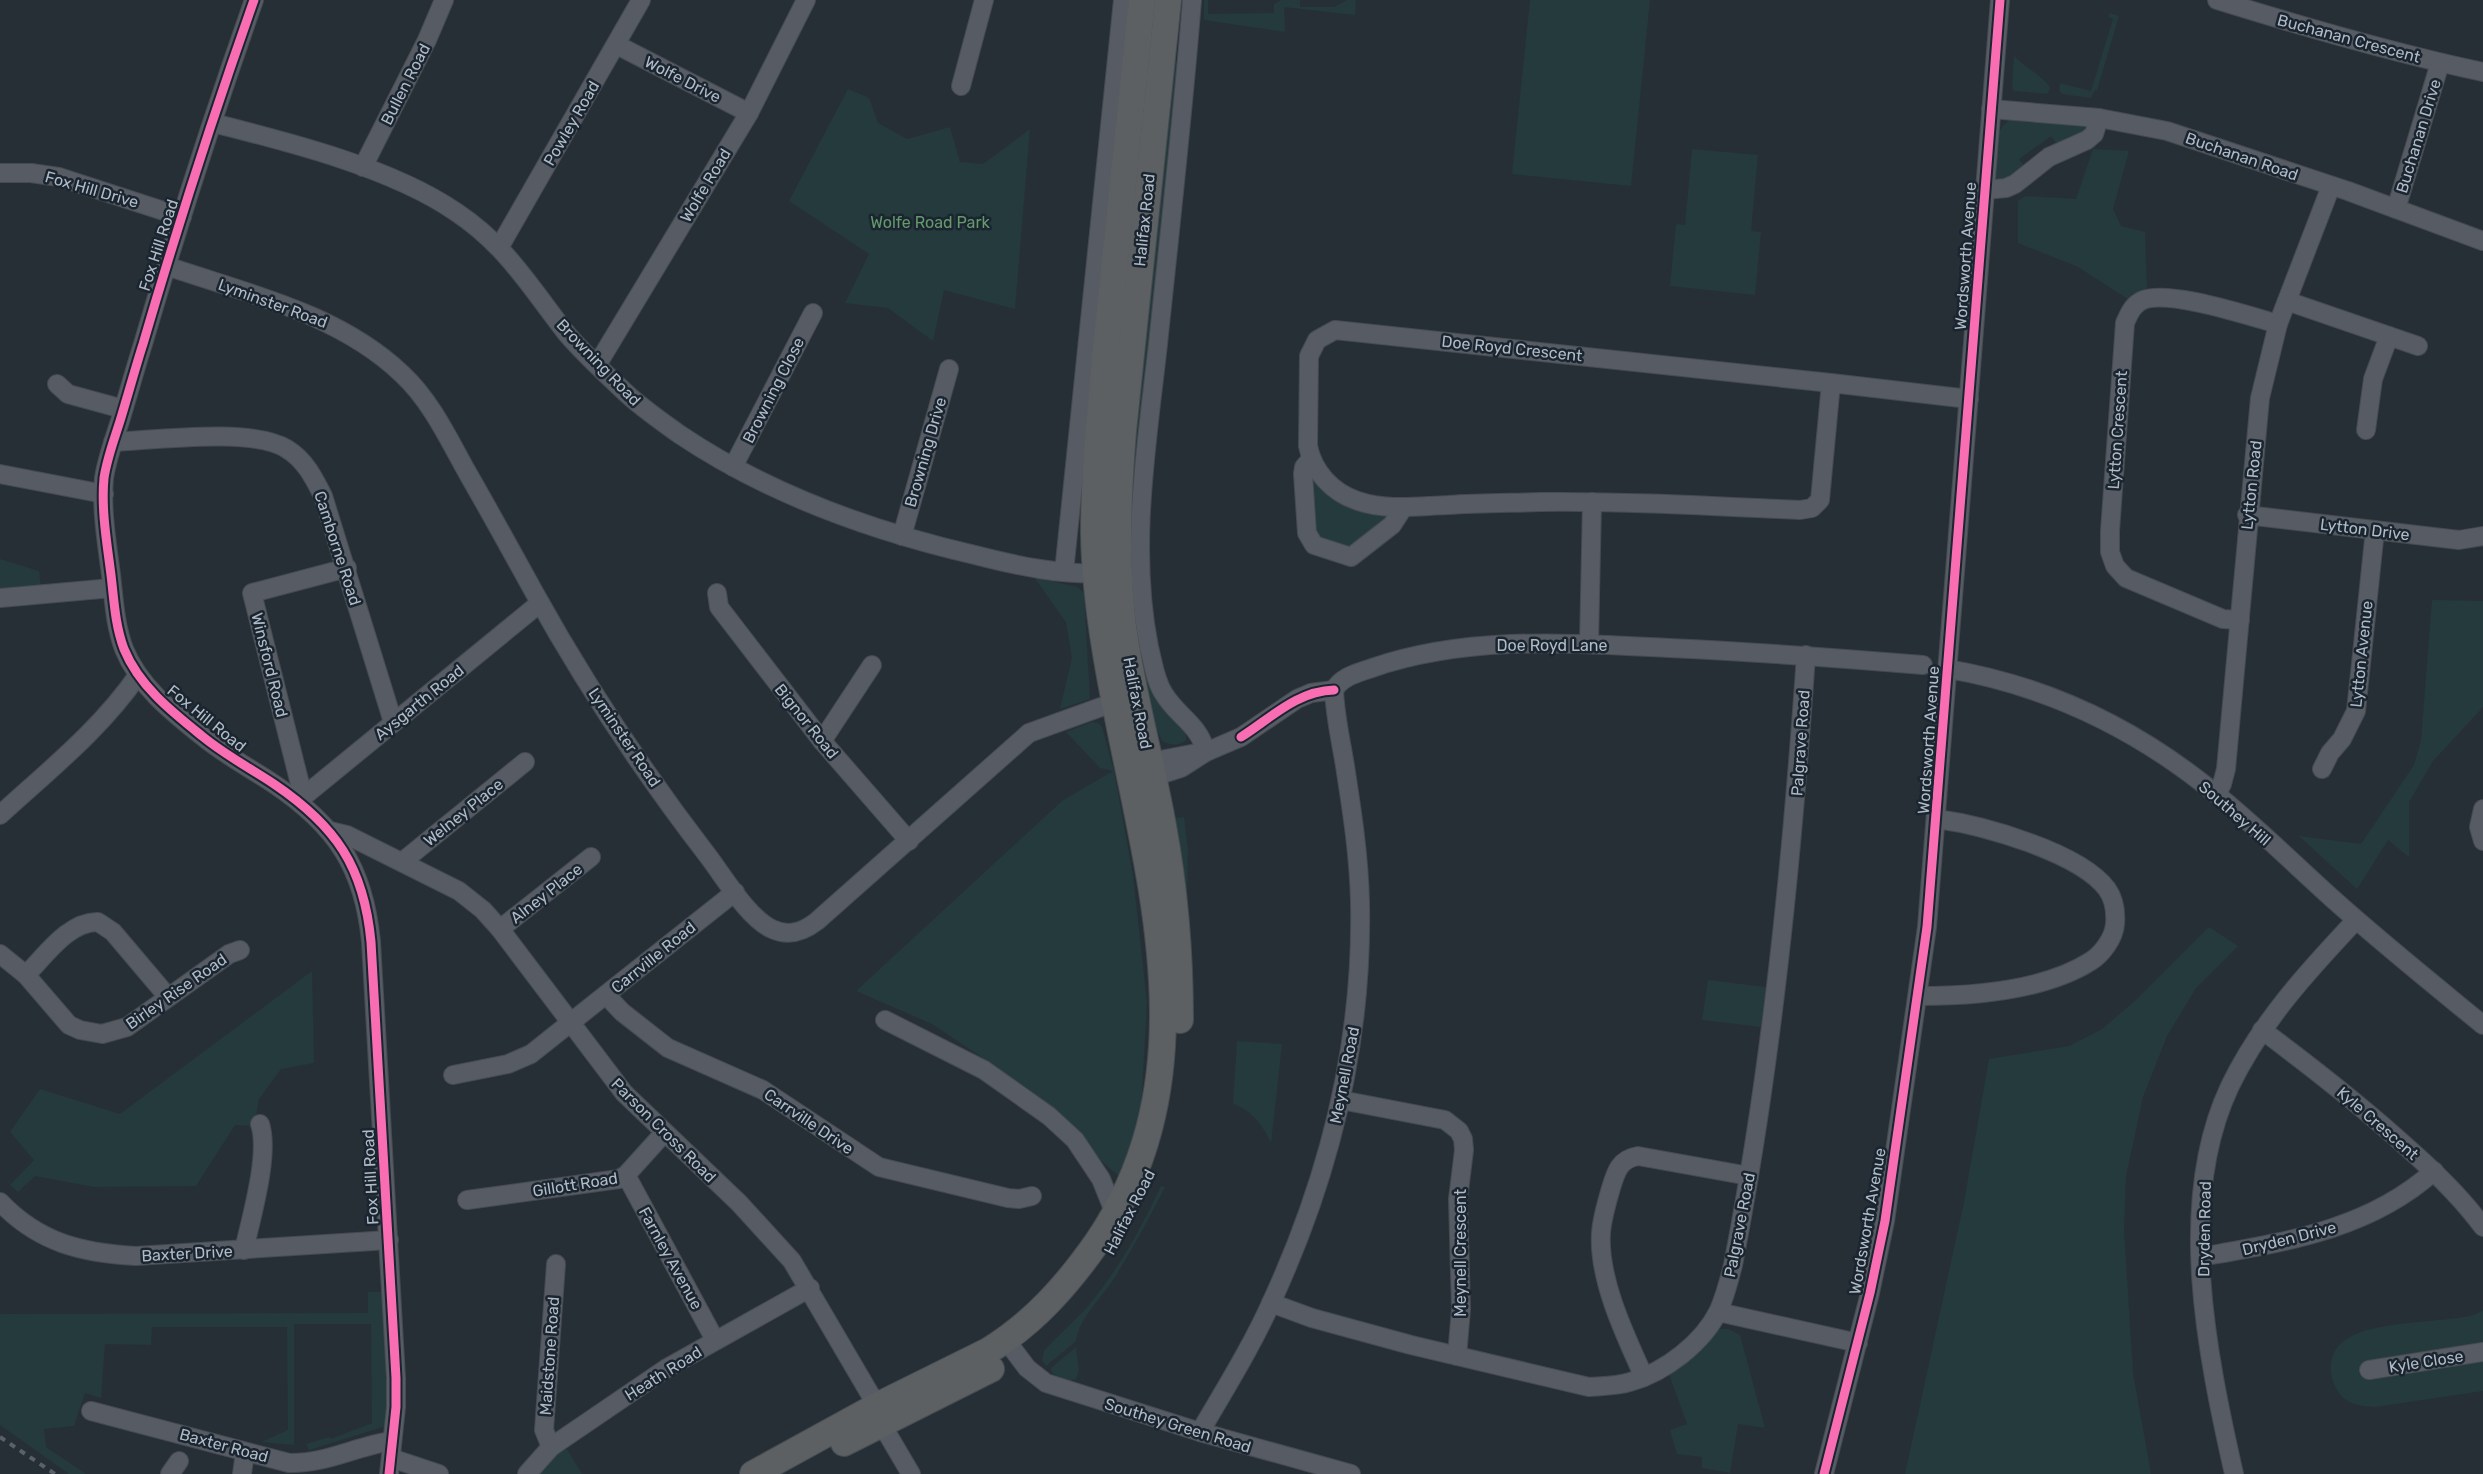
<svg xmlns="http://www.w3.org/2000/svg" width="2483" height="1474" viewBox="0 0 2483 1474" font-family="Rubik,sans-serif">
	<rect width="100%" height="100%" fill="#272f36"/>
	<!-- green -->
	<g fill="#243a3c">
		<path d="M1204,0H1208V14L1274,13V4L1281,0H1300V7H1334L1347,0H1356L1355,15L1284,7L1285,32L1204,20Z"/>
		<path d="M1530,0H1650L1631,186L1512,174Z"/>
		<path d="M2110,13L2119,16L2097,90H2095L2091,98L2062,94L2059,90L2060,83L2091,91L2113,19L2108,17Z"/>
		<path d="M2014,56C2025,67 2044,77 2050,88L2047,94L2015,91L2012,88Z"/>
		<path d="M1172,60L1184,61L1169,169L1143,630L1186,735V740C1177,747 1171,745 1162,741L1157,729L1152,730L1124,565L1130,437Z"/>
		<path d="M848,89L869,98L878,123L907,139L950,127L960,162L983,164L1030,129L1015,309L944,290L933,341L888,308L845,303L869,254L789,201Z"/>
		<path d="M2011,120L2084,123L2087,128L2084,134L2056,143L2051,136L2019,159L2024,166L2003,182L1996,179C1997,159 1991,129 2011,120Z"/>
		<path d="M1692,149L1758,155L1751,231L1761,232L1755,295L1670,286L1676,224L1685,225Z"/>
		<path d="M2093,149L2129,151L2113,209L2121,226L2145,232L2147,288L2144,292L2131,294V301L2078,267L2018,243V201L2025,196L2076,199Z"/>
		<path d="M1313,477L1385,511L1387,517L1351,547L1343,549L1315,535Z"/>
		<path d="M0,559L39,571L41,588L0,591Z"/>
		<path d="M1034,577L1077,587L1084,593L1090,699L1060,709L1072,658L1066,622Z"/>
		<path d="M2432,600L2483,601V707L2433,761L2409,802V857L2388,840L2357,889L2299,836L2361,844L2414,765L2421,741Z"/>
		<path d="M1092,722L1098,723L1102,727L1114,771L1133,875L1147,1003L1141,1111L1121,1178L989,1062L932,1024L856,991L1062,801L1113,771L1100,768L1066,732Z"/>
		<path d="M1184,817L1188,850L1187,899L1182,900L1177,858L1176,818Z"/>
		<path d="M2209,927L2238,946L2196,988L2167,1036L2143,1097L2126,1176L2124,1230L2133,1373L2151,1474H1905L1964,1202L1989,1059L2069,1046L2102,1029L2136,1000Z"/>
		<path d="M312,971L314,1063L281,1069L259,1099L254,1126L235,1125L196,1186L94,1187L35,1176L18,1192L10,1185L34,1160L10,1132L40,1089L120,1114Z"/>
		<path d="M1708,980L1766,987L1761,1027L1702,1020Z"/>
		<path d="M1237,1041L1282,1044L1271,1143C1263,1126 1252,1110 1233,1104Z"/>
		<path d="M1161,1186L1165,1187C1149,1218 1133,1248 1115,1277C1102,1298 1080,1316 1076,1341L1046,1366L1042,1360L1044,1351C1058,1335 1075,1321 1089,1305C1119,1268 1141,1229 1161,1186Z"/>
		<path d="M368,1292H385L388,1412L386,1424L383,1427L309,1450L306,1444L329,1437L331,1439L372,1423L371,1324H294V1445L261,1442L288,1430L287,1327H152L151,1345L105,1344L101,1398L85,1393L74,1426L44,1429L46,1447L86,1474H69L0,1425V1314L368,1313Z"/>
		<path d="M2483,1310V1391L2375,1407C2365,1406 2354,1406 2345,1399C2327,1384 2325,1354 2345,1340C2369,1323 2419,1323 2448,1319C2459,1318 2474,1317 2483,1310Z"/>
		<path d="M1719,1329H1728L1740,1335L1765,1428L1738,1424L1730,1473L1702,1468V1457L1677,1454L1670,1430L1687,1424L1669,1374L1688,1360Z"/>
		<path d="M1076,1347L1079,1370L1076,1379L1067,1381L1052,1373L1051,1368Z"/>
		<path d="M565,1446L582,1474H539Z"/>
	</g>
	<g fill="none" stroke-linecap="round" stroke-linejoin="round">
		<defs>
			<g id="minor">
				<path d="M254,0C214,113 177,228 143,344C135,369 128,395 120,421C114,440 107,458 104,478C101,510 107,543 111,575C114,600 115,625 124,649C139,686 172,712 202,736C225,755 250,768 274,784C336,826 364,867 371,942L396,1378V1407L389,1474"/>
				<path d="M1192,0C1183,115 1170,229 1158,344C1147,444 1129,547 1149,647C1153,662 1155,681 1164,694C1178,717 1198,723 1206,752"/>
				<path d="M2217,0C2304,27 2393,53 2483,72"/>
				<path d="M617,45L749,113"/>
				<path d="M961,86L984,0"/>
				<path d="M1991,109L2099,118L2167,131L2348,191L2483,241"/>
				<path d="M213,123C289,142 392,168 456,212C507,246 530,287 567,334C585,355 606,374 626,393C642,408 661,421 679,434C768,494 871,531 975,555C1018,566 1064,576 1109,573"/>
				<path d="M363,167L427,40L444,0"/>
				<path d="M0,173H31L59,177L182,217"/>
				<path d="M1985,190L2006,188L2015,184L2049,157L2087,140L2094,134L2099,118"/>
				<path d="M2396,209L2440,63"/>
				<path d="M500,246L641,0"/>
				<path d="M167,266C248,294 338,313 402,374C431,401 448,438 467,472C490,512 512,552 534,592C585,684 644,773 708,856C724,877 748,918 772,929C789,937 803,932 817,921L1029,733L1101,707L1126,701"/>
				<path d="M2287,301L2418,346"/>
				<path d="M597,365L749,113L806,0"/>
				<path d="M1831,383L1335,330L1317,340L1309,356L1308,446C1313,472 1333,493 1358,501C1387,511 1418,506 1448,505C1479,503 1509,503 1540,502C1626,501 1713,506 1800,510L1812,508L1820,500L1831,383L1969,399"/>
				<path d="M57,384L68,394L123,409"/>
				<path d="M2366,430L2373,379L2389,336"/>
				<path d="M113,442C156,440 253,427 287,449C305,460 314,478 323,496L393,722"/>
				<path d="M1311,459L1304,467L1303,474L1307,533L1314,545L1351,557L1392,525L1403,508"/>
				<path d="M733,467L813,313"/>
				<path d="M0,474L104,494"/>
				<path d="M2247,515L2459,540L2483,536"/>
				<path d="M902,536L949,369"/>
				<path d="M1064,572L1123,0"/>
				<path d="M717,593L719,607L822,741L909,841"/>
				<path d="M0,598L112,588"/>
				<path d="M2240,620L2223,619L2126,578L2115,566L2110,552V531L2125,323C2129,314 2132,306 2141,301C2165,288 2249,316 2278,324"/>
				<path d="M1589,644L1592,502"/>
				<path d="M1948,669C2048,686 2137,729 2216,794C2257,827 2295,865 2334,900C2382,943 2433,984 2483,1025"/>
				<path d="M1334,690C1342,676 1358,673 1372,668C1468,635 1570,643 1669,648C1754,652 1839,658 1923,665"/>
				<path d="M822,741L872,665"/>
				<path d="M1150,762L1202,752"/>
				<path d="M2322,769L2330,753L2342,739L2356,711L2375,530"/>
				<path d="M1153,777L1181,768L1206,752L1241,737L1297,699L1311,693L1334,690"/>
				<path d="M2217,794L2222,784L2226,769L2260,398L2278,324L2331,186"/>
				<path d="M303,796L252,593L347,568"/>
				<path d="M298,801L540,603"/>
				<path d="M2483,809L2479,827L2483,841"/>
				<path d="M0,815C48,771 101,729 138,675"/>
				<path d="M330,831L347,835L459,891L483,910L500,929L624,1093L739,1203L792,1261L877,1406"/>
				<path d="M402,862L525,762"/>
				<path d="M500,929L591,857"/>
				<path d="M0,954L26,975L69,1025L80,1030L102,1034L127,1027L229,954L240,950"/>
				<path d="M26,975C45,956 69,921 98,922L113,932L168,997"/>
				<path d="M606,995L622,1012L668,1048L763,1090L879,1167L1008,1198L1019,1199L1032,1196"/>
				<path d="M1919,996C1973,996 2044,991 2091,961C2102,954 2114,938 2115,924C2116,912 2114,899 2107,889C2079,852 1982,825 1937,819"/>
				<path d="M885,1020L984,1070L1049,1116L1075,1140L1101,1179L1115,1214"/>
				<path d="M2262,1030C2313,1068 2363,1107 2410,1150C2436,1173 2462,1198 2483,1227"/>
				<path d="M453,1075L508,1064L531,1054L735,892"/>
				<path d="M1341,1100L1445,1120L1459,1131L1463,1139L1464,1150L1458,1199L1461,1309L1457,1356"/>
				<path d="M626,1175L715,1340"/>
				<path d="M467,1200L619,1179L626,1175L664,1133"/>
				<path d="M0,1202C39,1243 82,1253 136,1256L389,1240"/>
				<path d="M244,1250C251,1218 270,1154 260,1124"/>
				<path d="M2201,1257C2284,1242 2369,1230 2434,1171"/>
				<path d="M1271,1303L1312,1318L1411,1345L1589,1387C1603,1386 1617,1386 1630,1382C1665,1372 1703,1343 1719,1310C1725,1296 1729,1281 1733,1265C1772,1064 1792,860 1806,655"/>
				<path d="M1718,1312L1858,1343"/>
				<path d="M1006,1340L1027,1368L1046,1383L1200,1432L1351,1474"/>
				<path d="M2369,1370L2483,1352"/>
				<path d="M1644,1377C1625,1335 1598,1279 1601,1233C1602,1218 1607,1202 1611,1188C1616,1171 1620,1159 1638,1156L1749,1176"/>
				<path d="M91,1411L289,1463C326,1464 356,1446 392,1441"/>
				<path d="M881,1423L911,1474"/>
				<path d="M1200,1432C1225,1389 1252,1346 1272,1301C1330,1175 1363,1041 1360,902C1359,856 1352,811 1345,766C1341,741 1335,716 1334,690"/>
				<path d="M551,1447L544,1430L556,1264"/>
				<path d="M391,1458L439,1474"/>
				<path d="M170,1474L179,1461"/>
				<path d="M242,1474L245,1452"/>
				<path d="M527,1474L551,1447L667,1368L810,1288"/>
				<path d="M1824,1474L1870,1293L1885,1221L1927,927L2000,0"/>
				<path d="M2234,1474C2207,1354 2175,1202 2230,1086C2261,1022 2308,971 2356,920"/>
			</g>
			<g id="highway">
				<path d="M1168,0L1123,431C1118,495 1115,561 1123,626C1132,693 1151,759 1163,826C1175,891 1180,955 1180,1020"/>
				<path d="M844,1443L991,1369"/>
				<path d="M753,1474L877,1406L988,1351C1034,1323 1068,1284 1098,1241C1245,1023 1097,767 1094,532C1094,471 1101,409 1106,348C1117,232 1131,116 1142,0"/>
			</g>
		</defs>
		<!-- minor casing -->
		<use href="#minor" stroke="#454b51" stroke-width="20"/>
		<!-- highway casing -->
		<use href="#highway" stroke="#444b51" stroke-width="28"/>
		<!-- minor -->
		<use href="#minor" stroke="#575c64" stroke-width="18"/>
		<!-- highway -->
		<use href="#highway" stroke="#5c6063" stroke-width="26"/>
		<!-- rail -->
		<path stroke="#5a6168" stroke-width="4" stroke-dasharray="6 6" stroke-linecap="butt" d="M0,1437L55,1474"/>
		<defs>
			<g id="cycleway">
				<path d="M254,0C214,113 177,228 143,344C135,369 128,395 120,421C114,440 107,458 104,478C101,510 107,543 111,575C114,600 115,625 124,649C139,686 172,712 202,736C225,755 250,768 274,784C336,826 364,867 371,942L396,1378V1407L389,1474"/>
				<path d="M1241,737C1271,718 1297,691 1334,690"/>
				<path d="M1824,1474L1870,1293L1885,1221L1927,927L2000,0"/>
			</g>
		</defs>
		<!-- cycleway casing -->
		<use href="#cycleway" stroke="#1a2530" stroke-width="13"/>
		<!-- cycleway -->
		<use href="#cycleway" stroke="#f96db3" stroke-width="9"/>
	</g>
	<g text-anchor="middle" stroke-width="5" stroke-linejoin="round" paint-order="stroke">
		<!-- street labels -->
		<g font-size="16" fill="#b0bbc8" stroke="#1a2530">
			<text transform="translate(2349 38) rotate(15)" y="6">Buchanan Crescent</text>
			<text transform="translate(683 79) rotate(27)" y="6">Wolfe Drive</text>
			<text transform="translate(405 84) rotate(-63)" y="6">Bullen Road</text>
			<text transform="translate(571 123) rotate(-60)" y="6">Powley Road</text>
			<text transform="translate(2418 136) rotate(-73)" y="6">Buchanan Drive</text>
			<text transform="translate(2242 156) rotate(19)" y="6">Buchanan Road</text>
			<text transform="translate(705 185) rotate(-59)" y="6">Wolfe Road</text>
			<text transform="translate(92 189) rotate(16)" y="6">Fox Hill Drive</text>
			<text transform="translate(1144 220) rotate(-84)" y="6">Halifax Road</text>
			<text transform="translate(158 245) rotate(-72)" y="6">Fox Hill Road</text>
			<text transform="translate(1965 256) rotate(-86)" y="6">Wordsworth Avenue</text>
			<text transform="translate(273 303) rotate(20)" y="6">Lyminster Road</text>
			<text transform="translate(1512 348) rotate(6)" y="6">Doe Royd Crescent</text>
			<text transform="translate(599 362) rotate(46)" y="6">Browning Road</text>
			<text transform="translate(773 390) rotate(-63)" y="6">Browning Close</text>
			<text transform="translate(2117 430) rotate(-86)" y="6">Lytton Crescent</text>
			<text transform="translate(925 452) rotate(-74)" y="6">Browning Drive</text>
			<text transform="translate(2251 485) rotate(-84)" y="6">Lytton Road</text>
			<text transform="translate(2365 529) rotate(7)" y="6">Lytton Drive</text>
			<text transform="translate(338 548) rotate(72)" y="6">Camborne Road</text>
			<text x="1552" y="651">Doe Royd Lane</text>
			<text transform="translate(2361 654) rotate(-84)" y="6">Lytton Avenue</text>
			<text transform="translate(270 665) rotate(76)" y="6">Winsford Road</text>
			<text transform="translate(419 702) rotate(-39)" y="6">Aysgarth Road</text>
			<text transform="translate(1138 703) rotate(79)" y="6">Halifax Road</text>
			<text transform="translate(207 718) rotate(39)" y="6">Fox Hill Road</text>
			<text transform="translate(807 721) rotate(51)" y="6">Bignor Road</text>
			<text transform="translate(625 737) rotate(56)" y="6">Lyminster Road</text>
			<text transform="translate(1928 740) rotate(-86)" y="6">Wordsworth Avenue</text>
			<text transform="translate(1800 743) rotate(-86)" y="6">Palgrave Road</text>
			<text transform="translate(463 812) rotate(-39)" y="6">Welney Place</text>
			<text transform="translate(2235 813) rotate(41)" y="6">Southey Hill</text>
			<text transform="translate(546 893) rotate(-38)" y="6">Alney Place</text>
			<text transform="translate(653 957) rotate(-39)" y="6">Carrville Road</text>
			<text transform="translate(176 991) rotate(-35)" y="6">Birley Rise Road</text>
			<text transform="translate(1344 1075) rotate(-79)" y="6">Meynell Road</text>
			<text transform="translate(809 1121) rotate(34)" y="6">Carrville Drive</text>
			<text transform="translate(2378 1123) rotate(41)" y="6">Kyle Crescent</text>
			<text transform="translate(664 1130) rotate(45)" y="6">Parson Cross Road</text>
			<text transform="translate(370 1177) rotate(-93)" y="6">Fox Hill Road</text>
			<text transform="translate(575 1184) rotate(-9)" y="6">Gillott Road</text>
			<text transform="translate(1129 1212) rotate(-63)" y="6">Halifax Road</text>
			<text transform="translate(1867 1221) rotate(-80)" y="6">Wordsworth Avenue</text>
			<text transform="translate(1739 1225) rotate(-79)" y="6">Palgrave Road</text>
			<text transform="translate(2204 1229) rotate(-89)" y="6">Dryden Road</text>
			<text transform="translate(2289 1238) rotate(-14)" y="6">Dryden Drive</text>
			<text transform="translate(187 1253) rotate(-3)" y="6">Baxter Drive</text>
			<text transform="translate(1460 1253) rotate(-90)" y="6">Meynell Crescent</text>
			<text transform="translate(671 1258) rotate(61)" y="6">Farnley Avenue</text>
			<text transform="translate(549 1356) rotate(-86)" y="6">Maidstone Road</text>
			<text transform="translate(2426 1361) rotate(-9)" y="6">Kyle Close</text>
			<text transform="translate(663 1373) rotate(-32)" y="6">Heath Road</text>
			<text transform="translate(1178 1425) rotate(17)" y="6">Southey Green Road</text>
			<text transform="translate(224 1445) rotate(15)" y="6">Baxter Road</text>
		</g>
		<!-- park labels -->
		<g font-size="16" fill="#659a6c" stroke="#1a2530">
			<text x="930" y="228">Wolfe Road Park</text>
		</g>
	</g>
</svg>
